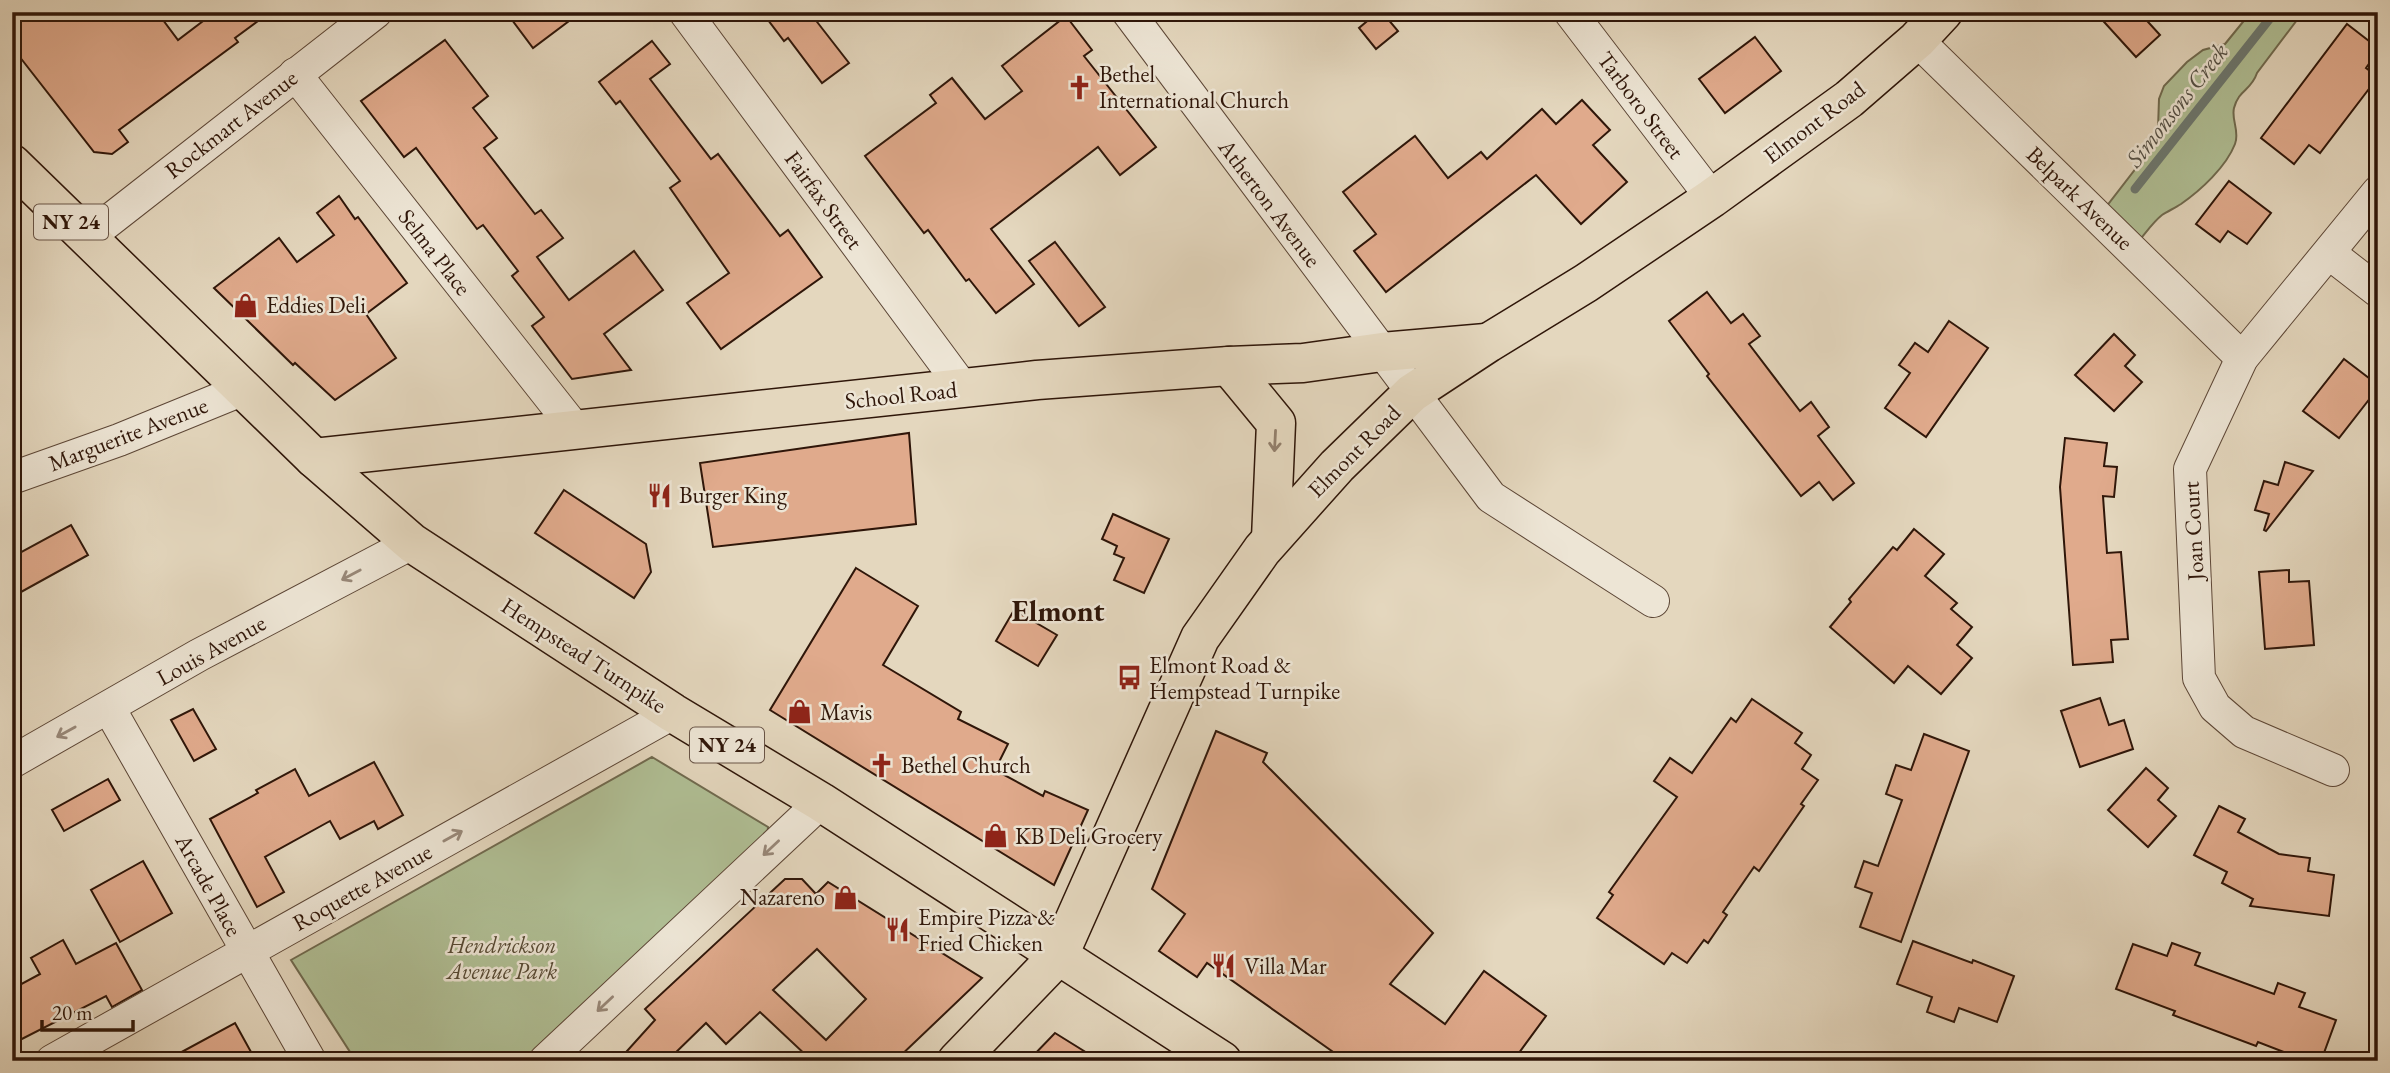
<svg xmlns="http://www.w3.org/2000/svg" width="2390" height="1073" viewBox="0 0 2390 1073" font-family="'EB Garamond',serif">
	<rect width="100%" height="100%" fill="#e4d7be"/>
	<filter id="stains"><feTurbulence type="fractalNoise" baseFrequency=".00286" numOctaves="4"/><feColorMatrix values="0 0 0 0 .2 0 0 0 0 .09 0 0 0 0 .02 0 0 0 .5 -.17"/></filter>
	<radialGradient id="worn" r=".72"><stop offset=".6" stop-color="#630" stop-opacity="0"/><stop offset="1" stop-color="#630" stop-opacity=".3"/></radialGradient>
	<!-- green -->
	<g fill="#b0bf95" stroke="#706a4f" stroke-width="2">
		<path d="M2251,12H2303L2257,73C2251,91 2239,89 2234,108C2231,120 2240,131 2235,144C2226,167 2201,190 2181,204C2175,208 2168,211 2162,215C2153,222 2145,234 2137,243L2103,211L2150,150L2158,129L2159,99L2164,86L2187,62L2203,50L2225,44Z"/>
		<path d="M652,757L768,827L766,855L541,1061H334L350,1052L291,960Z"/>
	</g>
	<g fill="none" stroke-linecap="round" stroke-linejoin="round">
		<!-- stream -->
		<path stroke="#6c7870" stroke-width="9" d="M2135,189L2275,12"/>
	</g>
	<!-- building -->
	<g fill="#e0aa8c" stroke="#2f1609" stroke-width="2" fill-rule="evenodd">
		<path d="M12,12H157L178,40L215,12H270L235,38L238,42L119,130L128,142L112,154L94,152L12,47Z"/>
		<path d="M506,12H581L533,48Z"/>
		<path d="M762,12H821L814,18L849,63L822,83L788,38L784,41Z"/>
		<path d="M1378,12H1382L1398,31L1376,49L1359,28Z"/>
		<path d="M2095,12H2139L2160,35L2136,57Z"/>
		<path d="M1066,16L1092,50L1084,56L1156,147L1120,175L1098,147L991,229L1034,284L996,313L969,279L966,281L928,230L924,233L865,156L936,103L930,95L952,78L985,119L1022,91L1002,66Z"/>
		<path d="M2347,24L2378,48V51L2366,68L2378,77L2320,153L2309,145L2294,164L2261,138Z"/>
		<path d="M1755,37L1781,71L1725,113L1699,79Z"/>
		<path d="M445,40L488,96L473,108L497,138L484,148L535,214L541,210L563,238L537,257L569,300L634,251L663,290L604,334L631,370L572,379L532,326L544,317L512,276L518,271L483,225L477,229L416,148L404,157L361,101Z"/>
		<path d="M652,41L670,64L650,79L711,159L718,154L780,236L788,230L822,277L721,349L687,303L729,273L670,188L680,181L620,101L616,104L599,82Z"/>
		<path d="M1582,100L1610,130L1593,145L1627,182L1581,224L1536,175L1386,292L1354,251L1376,234L1343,192L1415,136L1448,178L1481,152L1487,159L1542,109L1556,124Z"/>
		<path d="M2229,181L2271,213L2247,244L2228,231L2220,242L2196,224Z"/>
		<path d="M339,196L355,219L358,217L407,283L366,314L396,358L335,400L295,363L293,365L214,288L279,238L297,262L334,235L317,213Z"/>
		<path d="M1055,242L1105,307L1079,326L1029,261Z"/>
		<path d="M1707,292L1731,323L1743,314L1760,336L1749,344L1800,411L1811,402L1829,427L1818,436L1854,483L1833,500L1819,482L1801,496L1707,376L1709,374L1669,321Z"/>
		<path d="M1949,321L1988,348L1926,437L1885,408L1910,373L1899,365L1915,343L1928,352Z"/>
		<path d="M2114,334L2135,355L2125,366L2142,382L2114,411L2075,375Z"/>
		<path d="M2344,359L2378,385V388L2339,438L2303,411Z"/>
		<path d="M909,433L916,524L713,547L700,463Z"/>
		<path d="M2065,438L2107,443L2104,466L2117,467L2114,497L2103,496L2107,553L2121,552L2128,639L2111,640L2113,662L2073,665L2060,487Z"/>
		<path d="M2285,462L2313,471L2266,531L2264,530L2269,514L2255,510L2264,481L2278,485Z"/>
		<path d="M564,490L646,544L651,572L634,598L535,533Z"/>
		<path d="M1113,514L1169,539L1144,593L1114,580L1124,558L1114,554L1117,546L1102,539Z"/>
		<path d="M71,525L88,555L12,597V557Z"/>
		<path d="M1914,529L1944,554L1925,576L1957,603L1951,609L1972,627L1957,645L1972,658L1941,694L1908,666L1894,683L1830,627L1851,602L1849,599L1893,547L1897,550Z"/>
		<path d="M856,568L918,606L883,665L961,712L958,719L1008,744L995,770L1043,796L1045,791L1088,810L1054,885L770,710Z"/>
		<path d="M2289,570V582L2309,581L2314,645L2265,649L2259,572Z"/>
		<path d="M1014,610L1057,635L1038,666L996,641Z"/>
		<path d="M2100,698L2109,725L2124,720L2133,749L2080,767L2061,711Z"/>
		<path d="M1752,699L1802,733L1795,743L1811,755L1802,769L1818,780L1801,804L1804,806L1759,871L1754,867L1723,912L1727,915L1708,943L1704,940L1687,963L1672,953L1664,964L1597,918L1613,895L1609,892L1677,797L1654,781L1670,758L1692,773L1731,718L1736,722Z"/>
		<path d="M193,709L216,749L194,761L171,720Z"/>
		<path d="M1216,731L1267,753L1263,762L1433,933L1390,984L1445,1024L1484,971L1546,1016L1513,1061H1346L1207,963L1197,977L1159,951L1185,914L1152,889Z"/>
		<path d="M1924,734L1969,751L1901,942L1860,927L1872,893L1855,887L1864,861L1878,866L1902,800L1886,794L1896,765L1911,770Z"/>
		<path d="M374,762L403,815L378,829L374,821L340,839L330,821L265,857L284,892L257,907L210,819L258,793L256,790L295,769L309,796Z"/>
		<path d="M2146,768L2168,788L2158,800L2176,816L2148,847L2108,810Z"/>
		<path d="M108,779L120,800L64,831L52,810Z"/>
		<path d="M2219,806L2245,819L2238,832L2279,854L2310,858L2308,871L2334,875L2329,916L2250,906L2253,899L2222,883L2227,872L2194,855Z"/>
		<path d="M143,861L172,913L120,942L91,890Z"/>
		<path d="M785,879H802L816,894L828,882L982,978L895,1061H806L809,1058L760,1012L726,1044L706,1023L667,1061H618L655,1020L645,1009ZM817,949L866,999L826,1040L773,990Z"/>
		<path d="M63,940L76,964L116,943L142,990L112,1007L106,996L12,1044V989L40,974L31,958Z"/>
		<path d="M1913,941L1972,963L1973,960L2014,976L1997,1022L1959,1008L1954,1022L1927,1012L1932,997L1897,984Z"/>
		<path d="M2172,943L2200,953L2195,965L2274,994L2278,983L2305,993L2299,1007L2336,1020L2321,1061H2307L2258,1042L2256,1046L2173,1015L2175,1011L2116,989L2133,944L2167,956Z"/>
		<path d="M235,1023L256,1061H165Z"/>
		<path d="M1055,1033L1100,1061H1028Z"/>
	</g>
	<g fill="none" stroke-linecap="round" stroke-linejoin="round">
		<defs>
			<g id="minor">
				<path d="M685,12L963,388"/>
				<path d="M1128,12L1491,497L1653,601"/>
				<path d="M1570,12L1712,198"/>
				<path d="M1917,40L2242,358"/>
				<path d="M295,74L576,430"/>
				<path d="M87,238L376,12"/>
				<path d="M2329,253L2378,291"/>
				<path d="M12,478L119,440L244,389"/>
				<path d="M109,708L310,1061"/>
				<path d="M12,762L199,655L412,543"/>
				<path d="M2333,770L2244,732L2215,707L2199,678L2190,469L2242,358L2378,192"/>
				<path d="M52,1061L673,713"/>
				<path d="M545,1061L821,802"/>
			</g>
			<g id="major">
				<path d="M12,164L314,458L412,543L673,713L821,802L1222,1061"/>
				<path d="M1229,366L1276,423L1271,539"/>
				<path d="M314,458L1037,380L1229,366L1303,363L1382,352L1486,343"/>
				<path d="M957,1061L1059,955L1200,638L1262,550L1337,466L1412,393L1488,343L1586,283L1712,198L1849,99L1917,40L1943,12"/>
			</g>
		</defs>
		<!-- minor casing -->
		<use href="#minor" stroke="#5c4636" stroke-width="34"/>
		<!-- major casing -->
		<use href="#major" stroke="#2f1609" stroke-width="41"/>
		<!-- minor -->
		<use href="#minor" stroke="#ede5d5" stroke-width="32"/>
		<!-- major -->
		<use href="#major" stroke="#e4d7be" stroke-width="38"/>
	</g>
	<!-- one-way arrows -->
	<defs><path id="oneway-shaft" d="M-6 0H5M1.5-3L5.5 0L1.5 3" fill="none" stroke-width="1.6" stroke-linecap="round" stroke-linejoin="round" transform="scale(1.75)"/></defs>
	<use stroke="#93806d" href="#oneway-shaft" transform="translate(1275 441) rotate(93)"/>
	<g stroke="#988879">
		<use href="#oneway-shaft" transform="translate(351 575) rotate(152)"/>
		<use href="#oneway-shaft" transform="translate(66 732) rotate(151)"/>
		<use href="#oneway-shaft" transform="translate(453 836) rotate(-29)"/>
		<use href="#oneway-shaft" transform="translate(771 848) rotate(137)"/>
		<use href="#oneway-shaft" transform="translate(605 1004) rotate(137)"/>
	</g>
	<!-- icons -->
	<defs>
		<symbol id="church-bare" viewBox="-9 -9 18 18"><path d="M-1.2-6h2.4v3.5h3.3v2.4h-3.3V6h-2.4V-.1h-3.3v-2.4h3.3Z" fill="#8f2418" stroke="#ede5d5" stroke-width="2.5" paint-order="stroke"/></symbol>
		<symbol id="shop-bare" viewBox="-9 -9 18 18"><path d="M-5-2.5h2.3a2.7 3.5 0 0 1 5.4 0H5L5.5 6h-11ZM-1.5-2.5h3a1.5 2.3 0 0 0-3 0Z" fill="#8f2418" stroke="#ede5d5" stroke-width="2.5" paint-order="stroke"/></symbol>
		<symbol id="restaurant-bare" viewBox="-9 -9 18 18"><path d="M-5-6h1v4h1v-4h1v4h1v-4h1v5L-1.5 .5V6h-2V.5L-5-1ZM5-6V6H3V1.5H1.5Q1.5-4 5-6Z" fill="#8f2418" stroke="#ede5d5" stroke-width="2.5" paint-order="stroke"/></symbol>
		<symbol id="bus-bare" viewBox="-9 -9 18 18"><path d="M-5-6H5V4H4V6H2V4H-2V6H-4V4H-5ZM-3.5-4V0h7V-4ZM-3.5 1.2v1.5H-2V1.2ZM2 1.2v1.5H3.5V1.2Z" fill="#8f2418" stroke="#ede5d5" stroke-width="2.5" paint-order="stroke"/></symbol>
	</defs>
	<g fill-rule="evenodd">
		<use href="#church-bare" x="1062" y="70" width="35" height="35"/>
		<use href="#shop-bare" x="228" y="288" width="35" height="35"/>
		<use href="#restaurant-bare" x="642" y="478" width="35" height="35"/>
		<use href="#bus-bare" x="1112" y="660" width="35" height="35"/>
		<use href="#shop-bare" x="782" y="694" width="35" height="35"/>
		<use href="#church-bare" x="864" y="748" width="35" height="35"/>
		<use href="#shop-bare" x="978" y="818" width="35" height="35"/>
		<use href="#shop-bare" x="828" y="880" width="35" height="35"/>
		<use href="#restaurant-bare" x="880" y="912" width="35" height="35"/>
		<use href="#restaurant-bare" x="1206" y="948" width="35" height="35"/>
	</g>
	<g text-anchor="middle" stroke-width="5" stroke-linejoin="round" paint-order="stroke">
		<!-- shield labels -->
		<g fill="#ede5d5" stroke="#685446" stroke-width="2">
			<rect x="34" y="204.5" width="74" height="35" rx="5"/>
			<rect x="690" y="727.5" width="74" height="35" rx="5"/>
		</g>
		<g font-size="21" font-weight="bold" fill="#2f1609">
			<text x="71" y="229">NY 24</text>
			<text x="727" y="752">NY 24</text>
		</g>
		<!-- poi labels -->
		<g font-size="23" fill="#2f1609" stroke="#ede5d5" text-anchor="start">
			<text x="1099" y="82">Bethel<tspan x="1099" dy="26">International Church</tspan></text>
			<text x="266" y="313">Eddies Deli</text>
			<text x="679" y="503">Burger King</text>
			<text x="1149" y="673">Elmont Road &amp;<tspan x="1149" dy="26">Hempstead Turnpike</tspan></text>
			<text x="820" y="720">Mavis</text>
			<text x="901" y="773">Bethel Church</text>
			<text x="1015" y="844">KB Deli Grocery</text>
			<text x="825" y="905" text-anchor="end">Nazareno</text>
			<text x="918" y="925">Empire Pizza &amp;<tspan x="918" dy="26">Fried Chicken</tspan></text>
			<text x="1244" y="974">Villa Mar</text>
		</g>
		<!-- street labels -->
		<g font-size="23" fill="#2f1609" stroke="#ede5d5">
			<text transform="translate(1641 105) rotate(53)" y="8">Tarboro Street</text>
			<text transform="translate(1814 122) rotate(-37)" y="8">Elmont Road</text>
			<text transform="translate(231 124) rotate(-38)" y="8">Rockmart Avenue</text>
			<text transform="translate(2080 198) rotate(44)" y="8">Belpark Avenue</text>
			<text transform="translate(824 200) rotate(54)" y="8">Fairfax Street</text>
			<text transform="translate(1270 203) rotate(53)" y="8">Atherton Avenue</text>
			<text transform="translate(435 252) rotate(52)" y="8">Selma Place</text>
			<text transform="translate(901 395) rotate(-6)" y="8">School Road</text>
			<text transform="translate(128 434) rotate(-21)" y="8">Marguerite Avenue</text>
			<text transform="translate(1354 451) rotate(-45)" y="8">Elmont Road</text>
			<text transform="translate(2193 531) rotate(-93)" y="8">Joan Court</text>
			<text transform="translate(211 650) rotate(-29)" y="8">Louis Avenue</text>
			<text transform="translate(584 655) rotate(33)" y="8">Hempstead Turnpike</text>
			<text transform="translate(209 885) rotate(61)" y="8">Arcade Place</text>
			<text transform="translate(362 887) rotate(-29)" y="8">Roquette Avenue</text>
		</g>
		<!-- park labels -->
		<g font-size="23" font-style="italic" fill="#564933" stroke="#ede5d5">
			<text x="502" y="953">Hendrickson<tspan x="502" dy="26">Avenue Park</tspan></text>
		</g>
		<!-- water labels -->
		<g font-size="24" font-style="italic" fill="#534f45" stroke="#ede5d5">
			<text transform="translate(2177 105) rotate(-52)" y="8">Simonsons Creek</text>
		</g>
		<!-- district labels -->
		<g font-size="30" font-weight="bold" fill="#2f1609" stroke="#ede5d5">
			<text x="1058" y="621">Elmont</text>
		</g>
	</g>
	<!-- margin -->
	<rect width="2390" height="1073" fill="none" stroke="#e4d7be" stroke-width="42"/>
	<rect x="14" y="14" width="2362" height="1045" fill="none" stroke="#2f1609" stroke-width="3.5"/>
	<rect x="21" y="21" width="2348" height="1031" fill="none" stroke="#2f1609" stroke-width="2"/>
	<!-- scale -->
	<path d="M42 1020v10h91v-10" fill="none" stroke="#2f1609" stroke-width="3.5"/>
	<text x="52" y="1020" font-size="21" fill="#2f1609" stroke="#ede5d5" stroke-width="5" paint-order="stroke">20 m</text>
	<rect width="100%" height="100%" filter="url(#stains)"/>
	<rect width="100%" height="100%" fill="url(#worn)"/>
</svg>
